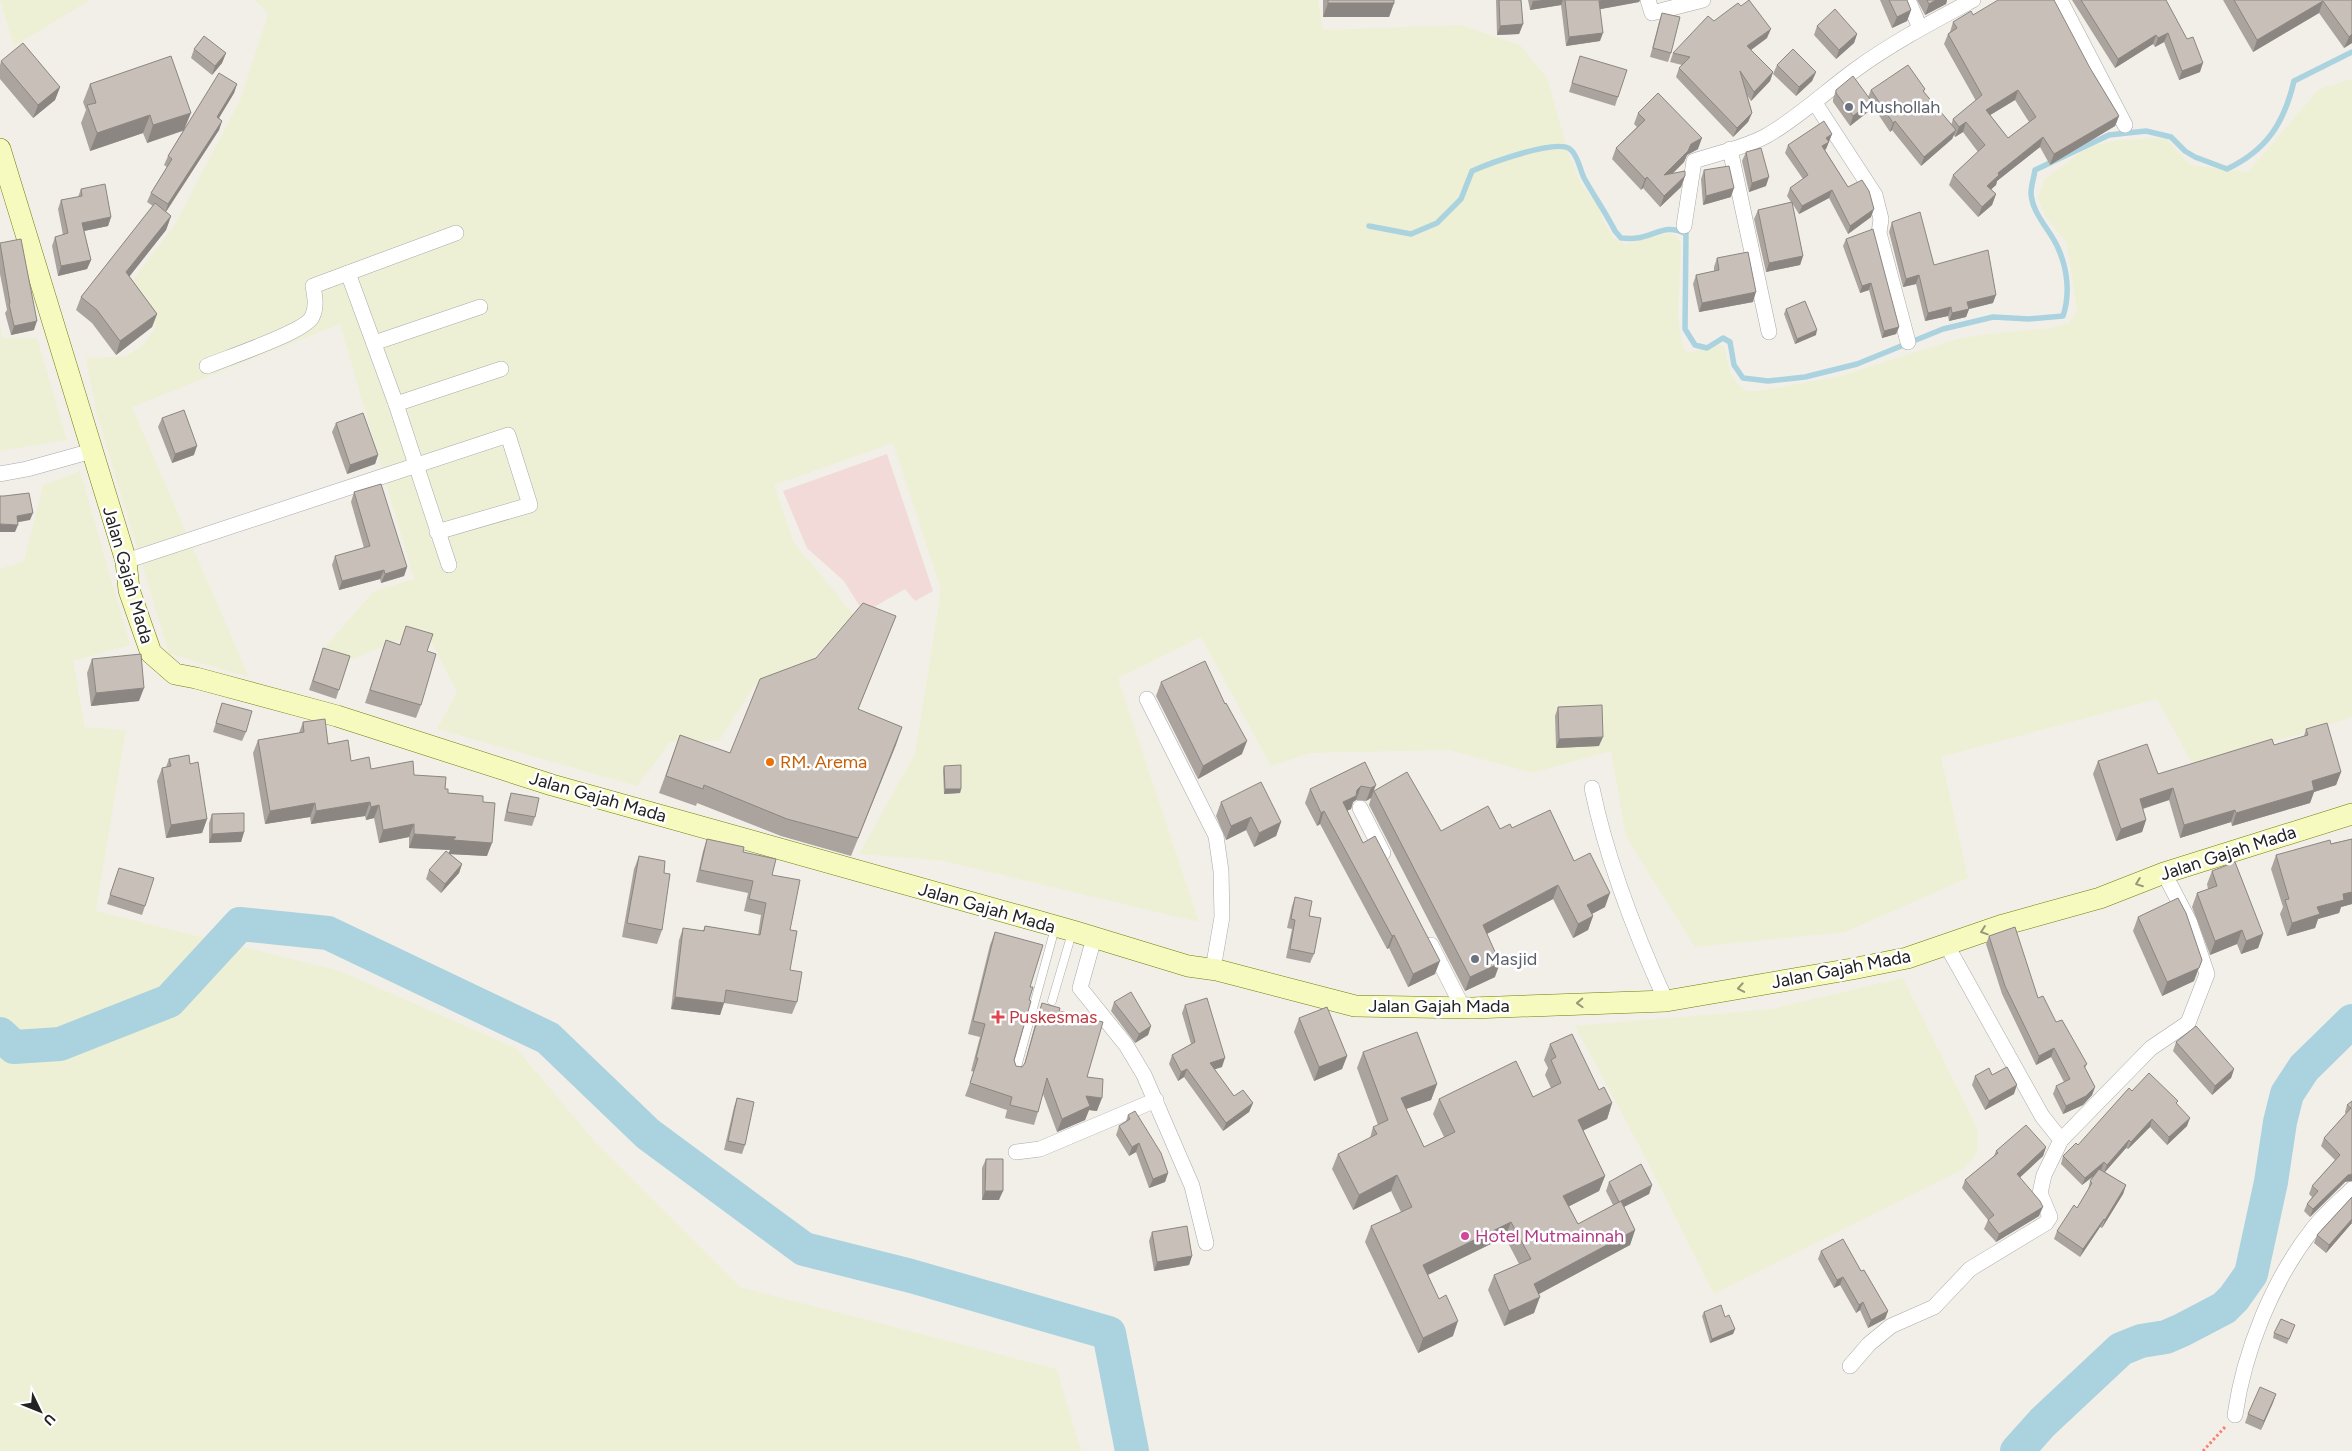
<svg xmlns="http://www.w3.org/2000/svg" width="2352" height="1451" viewBox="0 0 2352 1451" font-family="Figtree,sans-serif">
	<rect width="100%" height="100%" fill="#f2efe9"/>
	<!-- commercial -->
	<path fill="#f2dad9" d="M887,454L933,591L915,601L905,589L864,613L844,581L807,548L783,491Z"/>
	<!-- farmland -->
	<g fill="#eef0d5">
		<path d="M0,0H90L14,46Z"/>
		<path d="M255,0H1318L1323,30L1461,25L1520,45L1547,78L1569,155L1581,184L1598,205L1603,221L1614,238L1625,244L1669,233L1678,237L1681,246L1678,318L1683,348L1690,353L1715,345L1724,346L1730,372L1738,384L1747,391H1758L1837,377L1957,339L1987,334L2050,328L2069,323L2077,310L2067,243L2045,216L2038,198L2044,180L2089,146L2119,140L2166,138L2190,165L2248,172L2319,89L2352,79V717L2305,733L2192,763L2157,699L1941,757L1968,878L1845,932L1695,947L1626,837L1611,751L1532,773L1449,750L1311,753L1271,766L1201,637L1118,678L1199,922L943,861L859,854L915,754L941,590L893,443L774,485L794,543L855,616L807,664L754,686L719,741L670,742L637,786L437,729L457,692L425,629L346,662L324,648L374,591L414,579L340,324L132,407L249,677L169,654L96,411L86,358L126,356L144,344L156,327L132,281L174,226L240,100L268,14Z"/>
		<path d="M0,323L3,338H37L67,440L0,451Z"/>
		<path d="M80,471L130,645L73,661L85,727L126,730L96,911L340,971L516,1048L597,1144L740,1287L1057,1369L1081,1451H0V569L24,561L43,485Z"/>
		<path d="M1903,978L1978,1130L1977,1153L1962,1170L1714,1294L1644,1155L1575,1026L1771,1009Z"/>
	</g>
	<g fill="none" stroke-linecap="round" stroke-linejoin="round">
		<!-- stream -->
		<path stroke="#aad3df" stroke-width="5.5" d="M1369,226L1411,234L1437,223L1461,199L1472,171C1488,164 1559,137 1571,150C1578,156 1580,170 1584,178C1594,196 1606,213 1615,231L1621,238C1626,238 1632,239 1637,238C1657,235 1666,223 1686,234L1685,329L1695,345L1707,348L1723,338L1730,342L1734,365L1743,378L1768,381L1805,377L1857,364L1943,329L1993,317L2029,319L2063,316C2070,295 2068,270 2058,248C2051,231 2032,214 2031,193C2031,186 2034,177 2035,170L2109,135L2146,131L2171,137L2185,151L2195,157L2227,169C2267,150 2284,123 2294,81L2352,52"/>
		<!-- river -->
		<g stroke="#aad3df" stroke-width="34">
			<path d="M0,1034L14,1047L60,1044L169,1001L240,924L328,933L548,1038L648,1134L804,1249L911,1276L1109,1333L1132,1451"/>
			<path d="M2017,1451L2043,1422L2121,1349L2141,1341L2166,1337L2182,1330L2224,1308L2234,1298L2251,1274L2271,1182L2280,1122L2287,1094L2304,1068L2352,1021"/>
		</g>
		<defs>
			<g id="service">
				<path d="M1052,1001L1072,933"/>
				<path d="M1015,1074L1055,928"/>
			</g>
			<g id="minor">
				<path d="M1648,0L1652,13L1703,0"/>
				<path d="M1908,0L1920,28"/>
				<path d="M2060,0L2125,125"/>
				<path d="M1815,103L1875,195L1881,219L1879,233L1908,342"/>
				<path d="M1730,149L1769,332"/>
				<path d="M1684,226L1694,161C1718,153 1744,148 1766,136C1798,118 1825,92 1855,70C1892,43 1932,22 1973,0"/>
				<path d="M374,343L480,307"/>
				<path d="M207,366C226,358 305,332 312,317C317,307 315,297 313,286L348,273"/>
				<path d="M396,404L501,369"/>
				<path d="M0,474L27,469L92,451"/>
				<path d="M126,561L508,435L530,505L437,532"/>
				<path d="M449,565L396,404L348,273L456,233"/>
				<path d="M1147,699L1216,836L1221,871L1222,917L1213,969"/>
				<path d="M1592,788C1607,861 1635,933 1666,1001"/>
				<path d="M1360,808L1383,853"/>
				<path d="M1094,938L1080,988L1126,1045L1144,1075L1192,1186L1206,1243"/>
				<path d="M1431,945L1463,1008"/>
				<path d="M2061,1140L2151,1048L2188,1023L2207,974L2190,923L2164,873"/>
				<path d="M1016,1152L1040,1149L1156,1100"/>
				<path d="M1850,1366L1869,1344L1891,1326L1934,1307L1970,1269L2046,1223L2050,1217L2040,1193L2044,1175L2061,1140L2042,1116L1946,944"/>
				<path d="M2235,1415C2244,1352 2272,1281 2312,1230C2323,1215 2339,1202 2352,1189"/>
			</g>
			<path id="secondary" d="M0,149L126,561L129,590L151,653L175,674L196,678L337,716L552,785L1073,931L1188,966L1217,970L1355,1006L1472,1008L1666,1001L1852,969L1907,958L2003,925L2100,898L2164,873L2352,814"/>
		</defs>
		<!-- service casing -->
		<use href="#service" stroke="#a9a9a9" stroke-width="9"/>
		<!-- minor casing -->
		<use href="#minor" stroke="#a9a9a9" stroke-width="16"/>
		<!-- secondary casing -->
		<use href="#secondary" stroke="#707d05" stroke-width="22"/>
		<!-- path -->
		<path stroke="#fa8072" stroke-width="3" stroke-dasharray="2.5 2.5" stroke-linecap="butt" d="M2203,1451L2225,1427"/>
		<!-- service -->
		<use href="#service" stroke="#fff" stroke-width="8"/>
		<!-- minor -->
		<use href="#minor" stroke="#fff" stroke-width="15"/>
		<!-- secondary -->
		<use href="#secondary" stroke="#f7fabf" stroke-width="21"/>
	</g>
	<!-- wall -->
	<g fill="#aba49e" fill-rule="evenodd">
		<path d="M1323,0H1394V3L1389,17H1323Z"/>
		<path d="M1496,0H1521L1523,24L1519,34L1497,35Z"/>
		<path d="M1528,0H1640L1639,2L1600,9V41L1566,46L1561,5L1530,10Z"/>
		<path d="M1880,0H1907L1911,10L1907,21L1892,28Z"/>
		<path d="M1917,0H1947L1946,4L1925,15Z"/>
		<path d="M2072,0H2166L2200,72L2179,80L2164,42L2155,47L2153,44L2115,68Z"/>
		<path d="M2223,0H2352V43L2344,48L2319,13L2253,52Z"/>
		<path d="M1662,13L1671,53L1668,62L1650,57L1659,22Z"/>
		<path d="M1973,15L2090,68L2119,116L2115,126L2050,165L2040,147L1997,181L1996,185L1991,189L1996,194L1992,205L1978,217L1949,185L1953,175L1978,152L1963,132L1955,137L1954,135L1952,139L1921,166L1892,130L1890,132L1872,105L1869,111L1850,126L1833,102V99L1836,90L1868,97L1871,90L1925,89L1924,92L1951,125L1953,119L1976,101L1944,44L1948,34L1950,32L1953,22ZM2015,100L2029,122L2008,138L1990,115Z"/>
		<path d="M1714,21L1767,38L1751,50L1773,72L1770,81L1751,101L1747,95L1752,113L1748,122L1733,137L1676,77L1679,68L1682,65L1670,62L1673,53Z"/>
		<path d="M1817,26L1857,34L1854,43L1836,59L1814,35Z"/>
		<path d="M194,49L226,53L222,63L212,75L191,58Z"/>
		<path d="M1580,56L1618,97L1615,106L1569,92Z"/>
		<path d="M1,61L60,87L55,100L33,118L0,79V65Z"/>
		<path d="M1777,65L1816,72L1812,81L1796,96L1773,74Z"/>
		<path d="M90,84L185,128L237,84L234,93L219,118L222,121L219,130L166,212L171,216L166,230L129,276L157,314L152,327L116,355L92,323L76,310L81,297L153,206L147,202L151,193L167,167L164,165L168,156L183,131L147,143L143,133L90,151L81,123L86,110L83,102Z"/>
		<path d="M1638,113L1698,149L1687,155L1684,162L1673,173L1685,176L1681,187L1660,207L1643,188L1641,190L1612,159L1616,148L1637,127L1634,124Z"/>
		<path d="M1832,134L1826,149L1825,150L1848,187L1871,217L1848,234L1829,198L1799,214L1792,203L1803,256L1800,265L1766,272L1754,219L1758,210L1791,202L1787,196L1790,188L1803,179L1785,153L1788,145Z"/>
		<path d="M1746,152L1766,186L1749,192L1742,161Z"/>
		<path d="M1704,170L1731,197L1703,205L1701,179Z"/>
		<path d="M81,189L111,217L108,226L84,231L91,260L87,269L58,276L52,246L55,237L63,235L58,209L61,200L78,197Z"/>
		<path d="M1892,222L1934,265L1993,303L1969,309L1966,317L1949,321L1948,316L1925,321L1916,284L1903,287L1889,232Z"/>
		<path d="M1846,239L1899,327L1896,334L1882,338L1869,290L1860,293L1843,246Z"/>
		<path d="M0,243L34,330L11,335L5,313L7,310L0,274Z"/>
		<path d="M1717,258L1753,302L1699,312L1693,284L1696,275L1714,271V267Z"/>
		<path d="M1786,309L1816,335L1795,344L1784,314Z"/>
		<path d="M162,418L194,455L172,463L158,427Z"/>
		<path d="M336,423L378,455L375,464L347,474L332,432Z"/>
		<path d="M354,492L407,567L404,576L381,583L380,579L339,590L332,565L335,556L364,548L351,502Z"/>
		<path d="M896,616L858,710L902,727L851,856L781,836L697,803L696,806L659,793L680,735L730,753L816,658Z"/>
		<path d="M406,626L427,651L421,705L416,718L365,703L386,640L400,645Z"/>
		<path d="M350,656L336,699L309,690L320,657Z"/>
		<path d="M92,659L139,701L91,706L87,673Z"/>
		<path d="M1161,682L1242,754L1198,779L1156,696Z"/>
		<path d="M222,703L246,732L242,741L213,732Z"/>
		<path d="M1558,707L1599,746L1556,748L1555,716Z"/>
		<path d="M303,722L351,761L371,769L414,775L445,789L448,793L483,802L487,856L450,854L462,864L459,873L441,893L426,879L429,870L449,853L450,850L409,848V837L379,843L374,818L366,820L365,816L311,824L310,817L265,824L253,753L258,740L299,733Z"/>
		<path d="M2306,729L2341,772L2336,785L2314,792L2310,803L2232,826L2231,822L2180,838L2169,800L2143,809L2146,820L2142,832L2116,841L2093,774L2098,761L2158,774L2274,745L2304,736Z"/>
		<path d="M169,759L190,764L207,819L202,833L166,838L157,781L162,768L166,767Z"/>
		<path d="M1365,762L1374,791L1441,831L1512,828L1574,861L1605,907L1592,914L1593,916L1588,930L1573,938L1553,899L1487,934L1495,977L1465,991L1369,805L1371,798L1366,801L1356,800L1353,802L1351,809L1347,810L1363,843L1435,974L1408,987L1389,948L1387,949L1320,824L1317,826L1305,803L1310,789Z"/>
		<path d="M944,766L961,789L960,793L944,794L943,770Z"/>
		<path d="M511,793L535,817L532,826L504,821L508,802Z"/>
		<path d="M1221,802L1281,822L1276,836L1254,847L1246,830L1226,840L1216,816Z"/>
		<path d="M212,814L244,832L241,842L209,843V823Z"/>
		<path d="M707,839L743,852L772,875L790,930V970L797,1002L792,1014L724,1003L720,1015L671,1009L679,940L683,928L703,931L705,926L758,935L761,915L744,911L748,893L696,882L703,851Z"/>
		<path d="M2352,839V904L2341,907L2339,913L2318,919L2315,928L2287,936L2280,914L2283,907L2271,869L2276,855Z"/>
		<path d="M639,856L664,873L662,930L657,944L622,937L634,869Z"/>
		<path d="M119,868L145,906L142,915L107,904Z"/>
		<path d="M2212,871L2263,934L2258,948L2241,954L2237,944L2210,955L2192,907L2197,893L2208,889L2207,884Z"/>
		<path d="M1295,897L1314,954L1310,963L1286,958L1292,929L1287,928L1292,906Z"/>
		<path d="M2138,917L2194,981L2162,996L2133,931Z"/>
		<path d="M995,932L1030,987L1014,1060L1016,1066L1022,1067L1024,1065L1037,1017L1042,1003L1059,1011L1087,1077L1097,1111L1089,1110L1085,1120L1057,1132L1043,1094L1038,1112L1034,1125L1005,1118L1007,1110L965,1096L974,1072L971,1071L980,1037L968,1034L990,945Z"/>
		<path d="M1989,936L2056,1022L2087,1064L2085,1068L2095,1087L2092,1095L2083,1105L2063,1114L2053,1094L2056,1086L2064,1082L2051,1057L2036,1065L2002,994L1986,944Z"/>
		<path d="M1114,1002L1151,1026L1148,1035L1135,1043L1111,1011Z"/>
		<path d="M1185,1005L1222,1067L1214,1069L1234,1096L1253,1103L1249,1112L1223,1131L1184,1077L1178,1081L1169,1064L1172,1055L1191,1044L1182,1013Z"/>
		<path d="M1299,1018L1347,1056L1342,1069L1314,1081L1294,1032Z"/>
		<path d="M2176,1042L2234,1069L2231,1078L2212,1095L2173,1051Z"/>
		<path d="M1550,1044L1599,1090L1612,1103L1607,1119L1583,1130L1605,1176L1599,1191L1569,1206L1578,1224L1613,1205L1606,1191L1609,1182L1652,1185L1649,1194L1624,1207L1635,1230L1630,1245L1538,1294L1534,1313L1504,1326L1488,1290L1494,1275L1519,1264L1505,1237L1428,1275L1453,1336L1418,1353L1365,1242L1371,1226L1401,1212L1391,1191L1353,1210L1332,1169L1338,1154L1370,1138L1373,1127L1378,1125L1357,1068L1363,1052L1437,1084L1431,1100L1406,1109L1424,1147L1444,1137L1433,1114L1439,1099L1533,1097L1551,1088L1545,1075L1548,1068L1544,1060Z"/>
		<path d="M1992,1075L2014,1094L1985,1110L1972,1085L1975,1076Z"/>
		<path d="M2132,1091L2178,1101L2176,1104L2187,1126L2167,1145L2150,1127L2128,1149L2126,1148L2105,1172L2126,1185L2123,1194L2102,1228L2100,1227L2080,1257L2054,1239L2057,1231L2077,1208L2088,1190L2090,1181L2095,1175L2082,1185L2061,1164L2063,1156L2078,1145Z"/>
		<path d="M737,1098L745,1145L742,1154L724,1150L734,1107Z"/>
		<path d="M2352,1101L2345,1182L2310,1217L2304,1211L2307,1204L2312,1197L2309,1194L2312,1186L2335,1160L2321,1146L2324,1138L2346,1114L2345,1112L2347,1105Z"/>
		<path d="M1128,1115L1168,1173L1165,1182L1149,1188L1136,1152L1129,1156L1116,1135L1119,1126L1126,1121Z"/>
		<path d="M2046,1147L2043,1156L2020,1177L2039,1216L1996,1242L1984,1229L1988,1220L1962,1188L1965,1180L1994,1156L1996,1151Z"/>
		<path d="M986,1159L999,1200H982V1168Z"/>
		<path d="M2352,1197V1224H2351L2326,1253L2314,1243L2317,1235Z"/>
		<path d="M1152,1232L1192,1256L1189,1265L1154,1271L1149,1241Z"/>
		<path d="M1821,1251L1861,1271L1888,1311L1885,1319L1868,1328L1860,1310L1856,1313L1840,1285L1834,1288L1818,1259Z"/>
		<path d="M1704,1312L1725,1317L1735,1329L1733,1334L1710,1343L1702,1316Z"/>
		<path d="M2295,1325L2287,1344L2273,1338L2274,1333Z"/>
		<path d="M2276,1394L2261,1430L2245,1423L2248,1414Z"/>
	</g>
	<!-- shaded-wall -->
	<g fill="#8b8681">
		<path d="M1543,0H1563L1561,5L1530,10L1533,1Z"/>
		<path d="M1608,0H1640L1639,2L1596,10L1599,1Z"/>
		<path d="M1936,0H1947L1946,4L1925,15L1929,4Z"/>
		<path d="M2323,1L2319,13L2253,52L2257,40Z"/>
		<path d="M1328,3H1394L1389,17H1323Z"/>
		<path d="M1911,10L1907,21L1892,28L1897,17Z"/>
		<path d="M1523,24L1519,34L1497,35L1500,26Z"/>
		<path d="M1771,29L1767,38L1744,55L1747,46Z"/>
		<path d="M1603,33L1600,41L1566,46L1569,37Z"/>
		<path d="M2168,33L2164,42L2155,47L2158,38Z"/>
		<path d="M1857,34L1854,43L1836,59L1839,50Z"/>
		<path d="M2352,34V43L2344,48L2349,37Z"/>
		<path d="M2156,35L2153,44L2115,68L2118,59Z"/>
		<path d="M226,53L222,63L212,75L215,66Z"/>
		<path d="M2203,63L2200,72L2179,80L2182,71Z"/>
		<path d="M1773,72L1770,81L1751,101L1754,92Z"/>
		<path d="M1816,72L1812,81L1796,96L1799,87Z"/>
		<path d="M237,84L234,93L214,126L217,117Z"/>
		<path d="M60,87L55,100L33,118L38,105Z"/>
		<path d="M2018,90L2015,100L1982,120L1986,110Z"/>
		<path d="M1872,102L1869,111L1850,126L1853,116Z"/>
		<path d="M191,113L184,130L147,143L153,125Z"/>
		<path d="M1752,113L1748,122L1733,137L1737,128Z"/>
		<path d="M150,115L143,133L90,151L97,133Z"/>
		<path d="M2119,116L2115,126L2050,165L2054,154Z"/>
		<path d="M222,121L219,130L165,213L168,204Z"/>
		<path d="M1895,121L1892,130L1890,132L1893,123Z"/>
		<path d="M1966,122L1963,132L1955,137L1959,127Z"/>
		<path d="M1956,130L1952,139L1921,166L1924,157Z"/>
		<path d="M1832,134L1826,149L1819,154L1822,146L1826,138Z"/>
		<path d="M2043,137L2040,147L1997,181L1996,185L1984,196L1987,186L1998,173Z"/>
		<path d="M1702,138L1698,149L1687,155L1684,162L1660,186L1664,175L1691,144Z"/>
		<path d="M1685,176L1681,187L1660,207L1664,196Z"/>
		<path d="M1647,177L1643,188L1641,190L1645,179Z"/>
		<path d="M1769,177L1766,186L1749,192L1752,183Z"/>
		<path d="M1734,188L1731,197L1703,205L1706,196Z"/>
		<path d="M1832,190L1829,198L1799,214L1802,206Z"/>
		<path d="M1996,194L1992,205L1978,217L1982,207Z"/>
		<path d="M1874,209L1871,217L1848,234L1850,226Z"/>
		<path d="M171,216L166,230L122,286L126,272Z"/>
		<path d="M111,217L108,226L79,232L82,223Z"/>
		<path d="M1803,256L1800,265L1766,272L1769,263Z"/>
		<path d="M91,260L87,269L58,276L61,266Z"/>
		<path d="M1919,275L1916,284L1903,287L1906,279Z"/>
		<path d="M1871,283L1869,290L1860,293L1862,286Z"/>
		<path d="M1756,292L1753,302L1699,312L1702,303Z"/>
		<path d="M1996,295L1993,303L1969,309L1966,317L1949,321L1952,313L1967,302Z"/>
		<path d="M1951,307L1948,316L1925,321L1928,313Z"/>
		<path d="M157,314L152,327L116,355L120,341Z"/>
		<path d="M37,321L34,330L11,335L14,326Z"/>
		<path d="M1899,327L1896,334L1882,338L1884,331Z"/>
		<path d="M1817,330L1816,335L1795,344L1797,339Z"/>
		<path d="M197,446L194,455L172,463L175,454Z"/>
		<path d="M378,455L375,464L347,474L350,465Z"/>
		<path d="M33,513L30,520L14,523L17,516Z"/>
		<path d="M0,524L18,525L15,532H0Z"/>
		<path d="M407,567L404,576L381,583L385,574Z"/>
		<path d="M384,570L380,579L339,590L342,581Z"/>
		<path d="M144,688L139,701L91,706L96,693Z"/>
		<path d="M902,727L896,745L851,856L858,838Z"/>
		<path d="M1603,737L1599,746L1556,748L1559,739Z"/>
		<path d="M1247,741L1242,754L1198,779L1203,766Z"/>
		<path d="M2341,772L2336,785L2314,792L2310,803L2232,826L2236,813L2312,781Z"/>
		<path d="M1376,785L1371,798L1366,801L1371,788Z"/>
		<path d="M1361,786L1356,800L1353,802L1351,809L1338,815L1343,802Z"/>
		<path d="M2173,788L2169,800L2135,811L2140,799Z"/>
		<path d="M945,789H961L960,793L944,794Z"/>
		<path d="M370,802L365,816L311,824L316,811Z"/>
		<path d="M315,803L310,817L265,824L270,811Z"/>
		<path d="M379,805L374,818L366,820L371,807Z"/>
		<path d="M2235,810L2231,822L2180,838L2184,825Z"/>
		<path d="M1324,811L1320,824L1317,826L1321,813Z"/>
		<path d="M1251,817L1246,830L1226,840L1231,826Z"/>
		<path d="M207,819L202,833L166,838L171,825Z"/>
		<path d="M2146,820L2142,832L2116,841L2121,829Z"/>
		<path d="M1281,822L1276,836L1254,847L1259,833Z"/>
		<path d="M414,824L409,837L379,843L383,830Z"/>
		<path d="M244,832L241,842L209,843L212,834Z"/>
		<path d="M414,834L456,837L492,843L487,856L448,854L450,850L409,848Z"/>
		<path d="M462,864L459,873L441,893L445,884Z"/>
		<path d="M1558,885L1553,899L1477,939L1483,925Z"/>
		<path d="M2352,892V904L2341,907L2339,913L2318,919L2315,928L2287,936L2292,923L2317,907L2343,894Z"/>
		<path d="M1610,893L1605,907L1582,919L1587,905Z"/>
		<path d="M1593,916L1588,930L1573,938L1578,924Z"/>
		<path d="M2242,930L2237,944L2210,955L2215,941Z"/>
		<path d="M2263,934L2258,948L2241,954L2246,941Z"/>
		<path d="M1394,935L1389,948L1387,949L1392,936Z"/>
		<path d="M2202,960L2194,981L2162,996L2167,982Z"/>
		<path d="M1440,961L1435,974L1408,987L1413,974Z"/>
		<path d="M1500,963L1495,977L1465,991L1470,977Z"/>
		<path d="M675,997L724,1003L720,1015L671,1009Z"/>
		<path d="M1151,1026L1148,1035L1135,1043L1139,1034Z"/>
		<path d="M2054,1048L2051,1057L2036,1065L2039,1056Z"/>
		<path d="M1347,1056L1342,1069L1314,1081L1319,1067Z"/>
		<path d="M1225,1058L1222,1067L1207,1072L1210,1063Z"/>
		<path d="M1187,1069L1184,1077L1178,1081L1181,1072Z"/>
		<path d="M2234,1069L2231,1078L2212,1095L2215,1086Z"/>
		<path d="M1437,1084L1431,1100L1395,1113L1401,1098Z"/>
		<path d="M2017,1085L2014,1094L1985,1110L1989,1101Z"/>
		<path d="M2095,1087L2092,1095L2083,1105L2063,1114L2066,1106Z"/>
		<path d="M1086,1096L1102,1098L1097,1111L1089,1110L1085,1120L1057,1132L1062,1119Z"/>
		<path d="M1253,1103L1249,1112L1223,1131L1226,1123Z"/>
		<path d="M1612,1103L1607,1119L1572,1136L1578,1120Z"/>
		<path d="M2190,1118L2187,1126L2167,1145L2169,1137Z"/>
		<path d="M2152,1119L2150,1127L2128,1149L2131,1142Z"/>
		<path d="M2129,1140L2126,1148L2104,1173L2107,1165Z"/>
		<path d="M1139,1143L1136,1152L1129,1156L1132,1147Z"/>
		<path d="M2046,1147L2043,1156L2014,1183L2017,1174Z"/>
		<path d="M2104,1162L2101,1170L2082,1185L2085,1178Z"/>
		<path d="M1168,1173L1165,1182L1149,1188L1153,1179Z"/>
		<path d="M2352,1174V1181L2345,1182L2310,1217L2313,1209L2348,1175Z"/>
		<path d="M1397,1175L1391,1191L1353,1210L1359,1195Z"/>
		<path d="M1605,1176L1599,1191L1558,1212L1563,1196Z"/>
		<path d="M1652,1185L1649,1194L1616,1211L1619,1202Z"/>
		<path d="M2126,1185L2123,1194L2102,1228L2105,1220Z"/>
		<path d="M985,1191H1003L999,1200H982Z"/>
		<path d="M2043,1207L2039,1216L1996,1242L1999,1234Z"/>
		<path d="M2104,1219L2100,1227L2080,1257L2083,1249Z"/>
		<path d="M2352,1219L2351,1224L2326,1253L2329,1245Z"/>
		<path d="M1511,1222L1505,1237L1417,1280L1423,1265Z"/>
		<path d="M1635,1230L1630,1245L1528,1300L1534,1284Z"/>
		<path d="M1192,1256L1189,1265L1154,1271L1157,1262Z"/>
		<path d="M1843,1277L1840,1285L1834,1288L1837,1280Z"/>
		<path d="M1540,1297L1534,1313L1504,1326L1509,1311Z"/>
		<path d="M1863,1302L1860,1310L1856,1313L1859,1305Z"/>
		<path d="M1888,1311L1885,1319L1868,1328L1871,1320Z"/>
		<path d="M1458,1321L1453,1336L1418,1353L1423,1338Z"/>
		<path d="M1735,1329L1733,1334L1710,1343L1712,1339Z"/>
		<path d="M2276,1394L2273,1403L2261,1430L2264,1421Z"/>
	</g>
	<!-- building -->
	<g fill="#c7bfb8" stroke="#8b8681" fill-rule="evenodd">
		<rect x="1328" y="0" width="66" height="3"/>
		<path d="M1499,0H1521L1523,24L1500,26Z"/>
		<path d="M1565,0H1608L1599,1L1603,33L1569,37Z"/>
		<path d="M1749,0L1771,29L1747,46L1773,72L1754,92L1740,71L1752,113L1737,128L1679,68L1690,57L1673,53L1708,16L1714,21L1738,3L1741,6Z"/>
		<path d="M1889,0H1907L1911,10L1897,17Z"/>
		<path d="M1927,0H1936L1929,4Z"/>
		<path d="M1998,0H2054L2090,68L2119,116L2054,154L2043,137L1998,173L1999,175L1987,186L1996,194L1982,207L1953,175L1985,145L1966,122L1959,127L1953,119L1982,95L1948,34L1957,28L1953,22L1971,11L1973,15ZM2018,90L2036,117L2008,138L1986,110Z"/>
		<path d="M2081,0H2166L2187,39L2193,37L2203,63L2182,71L2168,33L2158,38L2156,35L2118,59Z"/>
		<path d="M2234,0H2352V34L2349,37L2323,1L2257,40Z"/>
		<path d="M1835,9L1857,34L1839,50L1817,26Z"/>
		<path d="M1662,13L1680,17L1671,53L1653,48Z"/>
		<path d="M204,36L226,53L215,66L194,49Z"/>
		<path d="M23,43L60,87L38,105L1,61Z"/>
		<path d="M1793,49L1816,72L1799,87L1777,65Z"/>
		<path d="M171,56L191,113L153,125L150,115L97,133L87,105L96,103L90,84Z"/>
		<path d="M1580,56L1627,70L1618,97L1572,83Z"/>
		<path d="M1908,65L1925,89L1923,91L1956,130L1924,157L1895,121L1893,123L1871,90Z"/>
		<path d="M219,73L237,84L217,117L222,121L168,204L151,193L172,159L168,156Z"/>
		<path d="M1853,76L1872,102L1853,116L1836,93V90Z"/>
		<path d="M1658,93L1702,138L1691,144L1688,151L1664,175L1685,171V176L1664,196L1647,177L1645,179L1616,148L1645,120L1638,113Z"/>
		<path d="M1824,121L1832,134L1826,138L1829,142L1822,146L1848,187L1862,180L1869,191L1874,209L1850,226L1832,190L1802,206L1790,188L1808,175L1788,145Z"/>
		<path d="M1761,148L1769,177L1752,183L1746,152Z"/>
		<path d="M1729,166L1734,188L1706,196L1704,170Z"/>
		<path d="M105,184L111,217L82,223L91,260L61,266L55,237L68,233L61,200L82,196L81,189Z"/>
		<path d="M1792,202L1803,256L1769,263L1758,210Z"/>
		<path d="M155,203L171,216L126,272L157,314L120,341L97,310L81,297Z"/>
		<path d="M1920,212L1934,265L1988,250L1996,295L1967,302L1969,309L1952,313L1951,307L1928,313L1919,275L1906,279L1892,224V222Z"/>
		<path d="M1873,229L1899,327L1884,331L1871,283L1862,286L1846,239Z"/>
		<path d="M21,239L37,321L14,326L9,304L10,303L0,243Z"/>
		<path d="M1748,252L1756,292L1702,303L1696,275L1719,270L1717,258Z"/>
		<path d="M1805,301L1817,330L1797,339L1786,309Z"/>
		<path d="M184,410L197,446L175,454L162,418Z"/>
		<path d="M363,413L378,455L350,465L336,423Z"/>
		<path d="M381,484L407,567L385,574L384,570L342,581L335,556L370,546L354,492Z"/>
		<path d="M29,493L33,513L17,516L18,525L0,524V496H4Z"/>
		<path d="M863,603L896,616L858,709L902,727L858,838L787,819L704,785L703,789L666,776L680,735L730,753L760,679L816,658Z"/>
		<path d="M406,626L433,634L427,651L436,654L421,705L370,690L386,640L400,645Z"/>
		<path d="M323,648L350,656L339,690L313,681Z"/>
		<path d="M141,654L144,688L96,693L92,659Z"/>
		<path d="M1205,661L1225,704L1226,703L1247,741L1203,766L1161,682Z"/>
		<path d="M222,703L252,711L246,732L216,723Z"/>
		<path d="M1602,705L1603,737L1559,739L1558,707Z"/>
		<path d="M325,719L328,744L348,740L351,761L369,757L371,769L413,761L414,775L446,777L445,789H448V793L483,796V802L495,803L492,843L453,840L456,837L414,834V824L383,830L379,805L371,807L370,802L316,811L315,803L270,811L258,740L304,732L303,722Z"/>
		<path d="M2327,723L2341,772L2312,781L2314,790L2236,813L2235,810L2184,825L2173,788L2140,799L2146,820L2121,829L2098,761L2147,744L2158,774L2272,739L2274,745L2308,735L2306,729Z"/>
		<path d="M189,755L190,764L198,762L207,819L171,825L162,768L171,766L169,759Z"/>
		<path d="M1365,762L1376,785L1371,788L1361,786L1357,790L1356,796L1343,802L1363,843L1375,836L1440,961L1413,974L1394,935L1392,936L1324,811L1321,813L1310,789Z"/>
		<path d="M961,765V789H945L944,766Z"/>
		<path d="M1407,772L1441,831L1488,806L1500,829L1510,824L1512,828L1550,810L1574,861L1590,853L1610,893L1587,905L1593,916L1578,924L1558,885L1483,925L1500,963L1470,977L1374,791Z"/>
		<path d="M1261,782L1281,822L1259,833L1251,817L1231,826L1221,802Z"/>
		<path d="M511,793L539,798L535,817L507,812Z"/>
		<path d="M244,813V832L212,834V814Z"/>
		<path d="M707,839L744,847L743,852L776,859L772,875L800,880L790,930L797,931L790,970L802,972L797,1002L726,990L724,1003L675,997L683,928L704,931L705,926L760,935L766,903L749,899L753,881L700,870Z"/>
		<path d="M2352,839V892L2343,894L2344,900L2317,907L2320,914L2292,923L2285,900L2289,899L2276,855L2330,840L2331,844Z"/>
		<path d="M446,851L462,864L445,884L429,870Z"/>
		<path d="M639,856L665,861L664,873L670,874L662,930L627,923Z"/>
		<path d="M2235,862L2263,934L2246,941L2242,930L2215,941L2197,893L2217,886L2212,871Z"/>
		<path d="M119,868L154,878L145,906L110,895Z"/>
		<path d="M1295,897L1312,901L1309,916L1321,918L1314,954L1290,949L1295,920L1291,919Z"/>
		<path d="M2178,898L2186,913L2202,960L2199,968L2167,982L2138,917Z"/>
		<path d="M2015,927L2038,998L2043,996L2056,1022L2062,1020L2087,1064L2084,1066L2095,1087L2086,1096L2066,1106L2056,1086L2070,1079L2054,1048L2039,1056L2005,986L1989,936Z"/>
		<path d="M995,932L1043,945L1030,987H1033L1029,1000L1031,1001L1014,1060L1016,1066L1022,1067L1025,1063L1042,1003L1060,1008L1059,1011L1103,1022L1087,1077L1103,1079L1102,1098L1086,1096L1090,1106L1062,1119L1047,1078L1038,1112L1010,1105L1012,1097L970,1083L978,1058H976L985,1024L973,1021Z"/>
		<path d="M1131,992L1151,1026L1139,1034L1114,1002Z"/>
		<path d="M1207,998L1225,1058L1210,1063L1234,1096L1243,1090L1253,1103L1226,1123L1187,1069L1181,1072L1172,1055L1195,1042L1185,1005Z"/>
		<path d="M1327,1007L1347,1056L1319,1067L1299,1018Z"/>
		<path d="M2196,1026L2234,1069L2215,1086L2176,1042Z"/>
		<path d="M1417,1032L1437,1084L1401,1098L1424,1147L1455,1132L1439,1099L1516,1061L1533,1097L1561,1083L1551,1060L1556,1057L1550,1044L1572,1034L1599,1090L1604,1087L1612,1103L1578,1120L1605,1176L1563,1196L1578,1224L1621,1201L1635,1230L1534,1284L1540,1297L1509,1311L1494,1275L1531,1259L1511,1222L1423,1265L1439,1299L1446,1295L1458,1321L1423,1338L1371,1226L1412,1207L1397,1175L1359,1195L1338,1154L1377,1134L1373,1127L1388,1120L1363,1052Z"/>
		<path d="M2007,1067L2017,1085L1989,1101L1975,1076L1989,1068L1992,1075Z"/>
		<path d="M2149,1073L2178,1101L2176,1103L2190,1118L2169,1137L2152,1119L2131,1142L2129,1140L2107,1165L2104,1162L2085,1178L2063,1156L2076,1143L2078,1145L2129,1088L2132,1091Z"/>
		<path d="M737,1098L754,1102L745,1145L728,1141Z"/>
		<path d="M2352,1101V1174L2348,1175L2313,1209L2307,1204L2318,1191L2312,1186L2340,1155L2324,1138L2351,1108L2347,1105Z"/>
		<path d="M1135,1111L1161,1153L1168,1173L1153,1179L1139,1143L1132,1147L1119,1126L1130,1119L1128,1115Z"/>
		<path d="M2026,1125L2046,1147L2017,1174L2040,1201L2043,1207L1999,1234L1988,1220L1994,1215L1965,1180L1998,1153L1996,1151Z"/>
		<path d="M986,1159H1003V1191H985Z"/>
		<path d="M1641,1164L1652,1185L1619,1202L1609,1182Z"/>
		<path d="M2099,1169L2126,1185L2105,1220L2104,1219L2083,1249L2057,1231L2074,1205L2077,1208L2092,1183L2090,1181Z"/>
		<path d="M2352,1197V1219L2329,1245L2317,1235Z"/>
		<path d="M1187,1226L1192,1256L1157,1262L1152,1232Z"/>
		<path d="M1843,1239L1861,1271L1864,1270L1888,1311L1871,1320L1863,1302L1859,1305L1843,1277L1837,1280L1821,1251Z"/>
		<path d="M1721,1305L1725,1317L1729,1315L1735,1329L1712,1339L1704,1312Z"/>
		<path d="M2281,1319L2295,1325L2289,1339L2274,1333Z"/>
		<path d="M2260,1387L2276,1394L2264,1421L2248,1414Z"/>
	</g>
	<!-- one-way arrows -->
	<defs><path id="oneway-chevron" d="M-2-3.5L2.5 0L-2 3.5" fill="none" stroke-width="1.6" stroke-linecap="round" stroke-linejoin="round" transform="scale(1.25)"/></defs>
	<g stroke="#979978">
		<use href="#oneway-chevron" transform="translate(2139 883) rotate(159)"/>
		<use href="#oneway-chevron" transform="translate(1984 931) rotate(161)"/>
		<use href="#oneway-chevron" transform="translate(1741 988) rotate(170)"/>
		<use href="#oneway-chevron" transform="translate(1580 1003) rotate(178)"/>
	</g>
	<!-- markers -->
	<g fill="#6b7280" stroke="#fff" stroke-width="2">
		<circle cx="1849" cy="107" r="5"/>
		<circle cx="1475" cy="959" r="5"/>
	</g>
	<circle fill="#e8710a" stroke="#fff" stroke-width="2" cx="770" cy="762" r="5"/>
	<path fill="#e0444e" stroke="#fff" stroke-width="2" d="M995.5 1009.5h5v5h5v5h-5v5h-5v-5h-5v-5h5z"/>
	<circle fill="#d1479c" stroke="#fff" stroke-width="2" cx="1465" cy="1236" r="5"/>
	<g text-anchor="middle" stroke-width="5" stroke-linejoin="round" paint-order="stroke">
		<!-- worship labels -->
		<g font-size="18" fill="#5b616d" stroke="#fff" text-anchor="start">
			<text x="1859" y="113">Mushollah</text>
			<text x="1485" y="965">Masjid</text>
		</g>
		<!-- street labels -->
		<g font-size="18" fill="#222" stroke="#fff">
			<text transform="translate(128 575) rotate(74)" y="6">Jalan Gajah Mada</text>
			<text transform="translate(598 797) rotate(16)" y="6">Jalan Gajah Mada</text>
			<text transform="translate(2228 853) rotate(-18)" y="6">Jalan Gajah Mada</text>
			<text transform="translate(987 908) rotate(16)" y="6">Jalan Gajah Mada</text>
			<text transform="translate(1841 969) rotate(-11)" y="6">Jalan Gajah Mada</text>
			<text x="1439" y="1012">Jalan Gajah Mada</text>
		</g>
		<!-- food labels -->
		<g font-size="18" fill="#c56008" stroke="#fff" text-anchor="start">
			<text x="780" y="768">RM. Arema</text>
		</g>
		<!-- health labels -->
		<g font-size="18" fill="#be3a42" stroke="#fff" text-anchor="start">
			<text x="1009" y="1023">Puskesmas</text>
		</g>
		<!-- hotel labels -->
		<g font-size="18" fill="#b23c85" stroke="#fff" text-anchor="start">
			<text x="1475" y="1242">Hotel Mutmainnah</text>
		</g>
	</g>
	<!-- north arrow -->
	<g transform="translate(40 1411) rotate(133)" stroke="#ffffff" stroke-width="4" paint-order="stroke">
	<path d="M0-4L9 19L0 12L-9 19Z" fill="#222222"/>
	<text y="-8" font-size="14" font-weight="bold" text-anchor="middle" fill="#222222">U</text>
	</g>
</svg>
